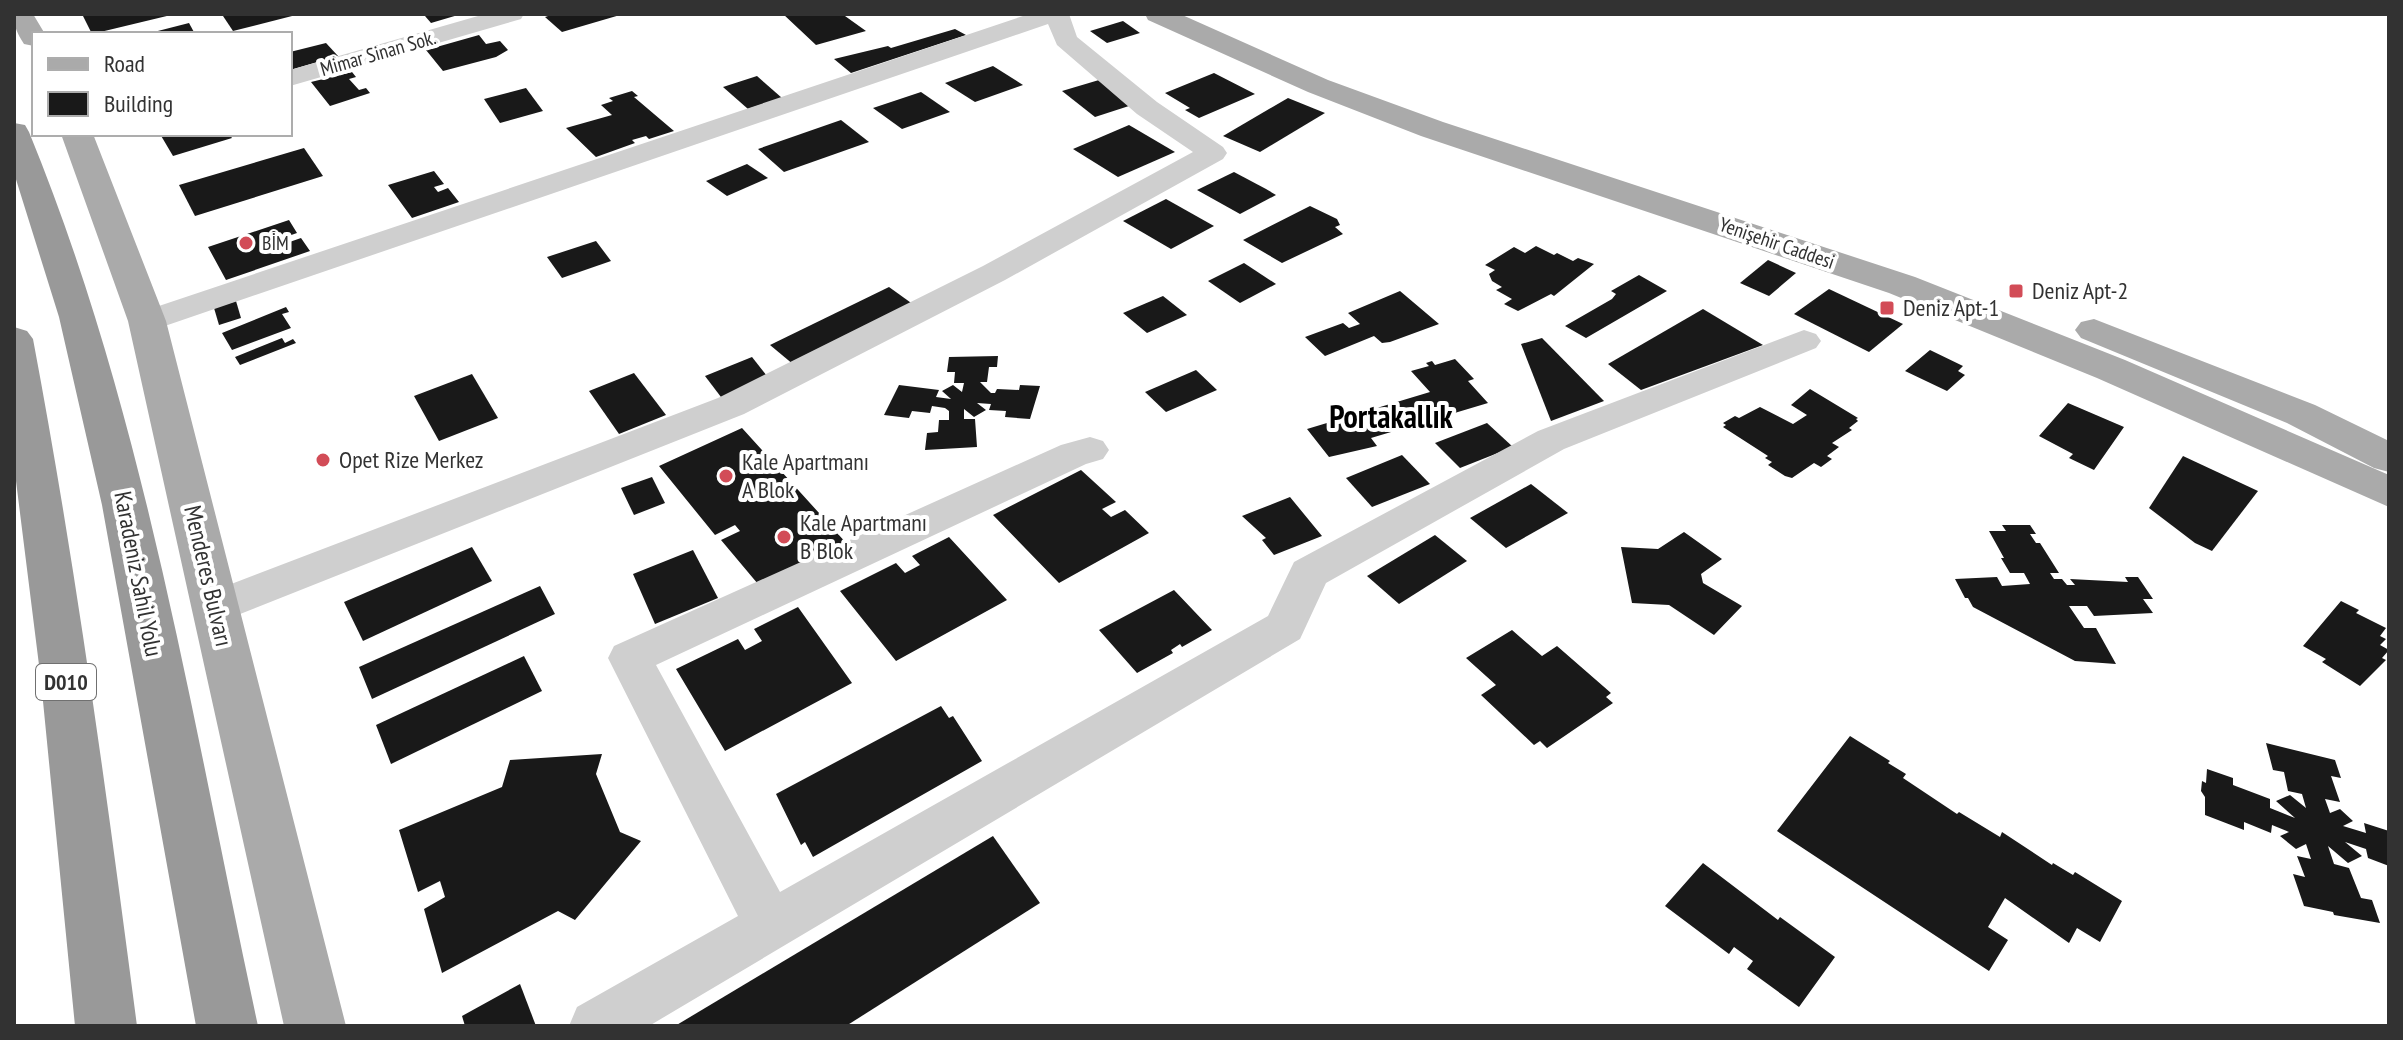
<svg xmlns="http://www.w3.org/2000/svg" width="2403" height="1040" viewBox="0 0 2403 1040" font-family="'PT Sans Narrow',sans-serif">
	<rect width="100%" height="100%" fill="#fff"/>
	<!-- building -->
	<g fill="#191919">
		<path d="M82,14H171V15L92,34Z"/>
		<path d="M231,14H296V15L233,31L223,16Z"/>
		<path d="M433,14H458V15L431,23L425,16Z"/>
		<path d="M554,14H620V15L562,32L545,17Z"/>
		<path d="M783,14H849L845,16L866,31L816,45Z"/>
		<path d="M1123,21L1140,33L1107,43L1090,31Z"/>
		<path d="M189,23L195,34H150V33Z"/>
		<path d="M955,29L966,35L851,73L834,59L888,46L891,48Z"/>
		<path d="M479,35L486,44L500,41L508,50L496,57L443,71L426,50Z"/>
		<path d="M326,43L338,56L290,70V52Z"/>
		<path d="M993,66L1023,85L975,102L945,83Z"/>
		<path d="M352,72L356,77L349,79L359,90L366,88L370,93L330,106L311,82Z"/>
		<path d="M1214,73L1255,94L1199,118L1185,110L1190,108L1165,93Z"/>
		<path d="M757,76L782,98L748,109L723,87Z"/>
		<path d="M1099,80L1132,105L1095,117L1062,91Z"/>
		<path d="M526,88L543,111L500,123L484,99Z"/>
		<path d="M632,91L638,96L634,97L674,131L649,139L646,136L632,140L635,143L596,157L566,128L612,115L601,105L613,101L609,98Z"/>
		<path d="M921,92L950,112L902,129L873,108Z"/>
		<path d="M1288,98L1325,113L1260,152L1223,136Z"/>
		<path d="M841,120L869,142L784,172L758,149Z"/>
		<path d="M1129,125L1175,152L1118,177L1073,149Z"/>
		<path d="M160,134H229L232,138L173,156Z"/>
		<path d="M304,148L323,176L195,216L179,185Z"/>
		<path d="M747,164L768,178L727,196L706,181Z"/>
		<path d="M434,171L444,184L434,187L438,192L448,188L459,202L412,218L388,185Z"/>
		<path d="M1234,172L1266,189L1276,195L1240,214L1197,190Z"/>
		<path d="M1166,199L1214,226L1171,249L1123,221Z"/>
		<path d="M1310,206L1337,219L1340,225L1335,227L1343,234L1282,263L1243,240Z"/>
		<path d="M289,220L297,233L277,240L281,245L301,238L310,251L226,280L208,247Z"/>
		<path d="M596,241L611,261L562,278L547,257Z"/>
		<path d="M1536,246L1554,255L1557,253L1573,261L1578,258L1594,264L1554,296L1551,294L1518,311L1504,304L1512,299L1496,290L1502,287L1492,281L1489,274L1495,270L1485,265L1514,247L1525,253Z"/>
		<path d="M1768,260L1796,273L1769,296L1740,283Z"/>
		<path d="M1244,263L1276,284L1240,303L1208,281Z"/>
		<path d="M1639,275L1667,291L1586,338L1565,326L1612,299L1616,294L1611,291Z"/>
		<path d="M889,287L914,305L794,365L770,345Z"/>
		<path d="M1829,289L1903,324L1869,352L1794,314Z"/>
		<path d="M1400,291L1439,324L1390,342L1382,343L1374,336L1325,356L1305,337L1343,323L1349,328L1360,324L1348,313Z"/>
		<path d="M1163,296L1187,315L1147,333L1123,313Z"/>
		<path d="M236,301L241,318L219,325L214,308Z"/>
		<path d="M286,307L289,312L282,314L291,328L232,350L222,333Z"/>
		<path d="M1703,309L1763,345L1641,390L1608,364Z"/>
		<path d="M282,338L285,343L293,339L296,343L240,365L235,357Z"/>
		<path d="M1542,338L1604,401L1551,421L1521,344Z"/>
		<path d="M1930,350L1963,366L1958,371L1965,375L1947,391L1905,371Z"/>
		<path d="M998,356L997,367H989L987,382H980L991,393H995L997,389L1019,390L1020,385L1040,386L1030,419L1005,417L1006,411L989,410L991,404L977,403L986,410L974,417L964,409V419H975L977,447L925,450L927,433L938,432L939,420H949V411L945,408L932,406L930,413L912,411L909,418L884,415L899,385L939,390L936,397L951,399L942,391L953,385L962,392L964,383H954L955,372H947L949,357Z"/>
		<path d="M752,357L771,381L724,401L705,376Z"/>
		<path d="M1455,359L1474,379L1468,381L1488,403L1371,438L1377,446L1329,457L1307,429L1430,392L1411,371L1429,366L1426,363L1432,361L1435,365Z"/>
		<path d="M1196,370L1217,390L1166,412L1145,392Z"/>
		<path d="M634,373L666,415L619,434L589,391Z"/>
		<path d="M472,374L498,418L439,441L414,396Z"/>
		<path d="M1810,389L1858,418L1856,419L1858,421L1849,428L1852,430L1832,443L1839,447L1827,456L1832,459L1821,467L1814,463L1792,478L1785,476L1768,465L1772,462L1765,458L1768,456L1723,427L1726,425L1723,423L1735,416L1739,418L1760,407L1793,424L1807,415L1791,405Z"/>
		<path d="M2068,403L2124,427L2094,470L2069,458L2073,454L2039,436Z"/>
		<path d="M1487,423L1513,447L1460,468L1435,443Z"/>
		<path d="M742,428L848,545L763,590L721,540L740,531L735,525L715,535L659,466Z"/>
		<path d="M1402,455L1430,484L1372,507L1346,478Z"/>
		<path d="M2183,456L2258,491L2212,551L2195,543L2149,508Z"/>
		<path d="M1081,470L1116,502L1102,509L1111,517L1125,510L1149,533L1059,583L993,515Z"/>
		<path d="M652,477L665,503L634,515L621,488Z"/>
		<path d="M1531,484L1568,513L1506,548L1470,518Z"/>
		<path d="M1290,497L1322,536L1274,555L1262,540L1266,538L1242,516Z"/>
		<path d="M2002,525H2030L2036,534H2030L2036,543H2040L2059,573H2050L2054,579H2062L2067,585H2075L2070,579L2128,582L2125,577H2138L2153,599H2143L2153,613L2094,616L2087,606H2069L2084,628H2096L2116,664L2075,661L1973,607L1968,598H1965L1955,579L1997,577L2002,586L2030,584L2024,573H2010L2001,558H2004L1989,531H2006Z"/>
		<path d="M1684,532L1722,559L1701,574L1703,583L1742,606L1714,635L1669,605L1632,603L1621,547L1658,549Z"/>
		<path d="M1435,535L1467,561L1399,604L1367,576Z"/>
		<path d="M949,537L1007,600L896,661L840,591L896,563L905,573L920,565L912,556Z"/>
		<path d="M472,547L492,581L363,641L344,602Z"/>
		<path d="M693,550L718,598L655,624L633,574Z"/>
		<path d="M540,586L555,614L372,699L359,667Z"/>
		<path d="M1174,590L1212,630L1182,647L1180,644L1171,650L1173,653L1137,673L1099,630Z"/>
		<path d="M2341,601L2359,610L2356,613L2386,628L2380,636L2386,639L2380,645L2389,650L2382,658L2386,660L2360,686L2322,662L2326,659L2303,646Z"/>
		<path d="M798,607L852,683L725,751L676,669L738,639L745,650L762,641L754,629Z"/>
		<path d="M1512,630L1542,656L1557,646L1611,693L1606,697L1613,703L1547,748L1540,741L1534,745L1481,695L1496,685L1466,658Z"/>
		<path d="M524,656L542,691L391,764L376,725Z"/>
		<path d="M941,706L949,718L953,716L982,761L813,857L805,842L801,845L776,794Z"/>
		<path d="M1850,736L1890,761L1888,763L1906,774L1903,778L1957,814L1959,812L2000,837L2002,832L2052,865L2053,863L2073,875L2075,872L2122,901L2100,942L2077,928L2069,943L2005,898L1988,927L2008,940L1989,971L1777,831Z"/>
		<path d="M2266,743L2335,760L2341,778L2331,776L2340,802L2325,799L2330,813L2340,809L2353,821L2343,826L2366,833L2364,823L2389,831V866L2368,858L2366,849L2345,842L2362,856L2348,863L2328,846L2334,864L2349,868L2361,898L2372,900L2380,923L2334,915L2333,912L2304,906L2293,874L2305,877L2297,856L2311,859L2306,844L2296,849L2280,836L2289,832L2272,825L2271,833L2244,822V830L2205,815V797L2201,791L2202,781L2206,783L2207,769L2233,778V785L2270,799V808L2295,818L2276,801L2290,795L2306,808L2302,794L2288,791L2284,772L2273,770Z"/>
		<path d="M602,754L596,774L620,832L641,841L575,920L558,911L442,973L424,909L445,897L440,881L418,892L399,830L502,787L510,760Z"/>
		<path d="M993,836L1040,903L846,1026H675Z"/>
		<path d="M1703,863L1778,920L1780,917L1835,957L1799,1007L1747,969L1753,961L1734,947L1729,954L1665,906Z"/>
		<path d="M520,984L536,1026H465L462,1016Z"/>
	</g>
	<g fill="none" stroke-linecap="round" stroke-linejoin="round">
		<!-- minor -->
		<g fill="#cfcfcf" fill-rule="evenodd">
			<path d="M485,14H524L521,19L290,86V70Z"/>
			<path d="M1029,14H1069L1077,37L1157,102L1223,147L1227,153L1223,159L1005,280L744,414L230,618L215,623L200,618L194,607L200,596L718,398L983,266L1193,152L1137,114L1057,45L1048,24L159,328L147,331L135,328L130,321L135,314Z"/>
			<path d="M1804,330L1816,334L1821,341L1816,348L1564,449L1326,583L1300,639L649,1026H569L577,1007L738,916L608,658L614,646L1061,445L1090,437L1103,441L1109,450L1103,459L1086,464L656,665L780,892L1268,616L1294,562L1538,431Z"/>
		</g>
		<!-- major -->
		<g fill="#aaa" fill-rule="evenodd">
			<path d="M14,14H33L45,34H34V46L24,44C17,33 14,27 14,14Z"/>
			<path d="M1145,14H1180L1328,80L1443,122L1915,277L2125,360L2389,475V507L2097,378L1889,293L1421,136L1308,92L1148,20Z"/>
			<path d="M61,134H93L166,321L346,1026H284L128,321Z"/>
			<path d="M2094,319L2315,405L2389,441V472L2374,468L2287,423L2081,338L2075,330L2081,322Z"/>
		</g>
		<!-- highway -->
		<g fill="#999" fill-rule="evenodd">
			<path d="M14,123L25,125L29,132C146,417 193,727 258,1026H196L102,505L59,317L14,173Z"/>
			<path d="M14,327L27,331L33,339C76,567 107,796 137,1026H75L41,681L14,465Z"/>
		</g>
	</g>
	<!-- markers -->
	<g fill="#d24c57" stroke="#fff" stroke-width="3">
		<circle cx="246" cy="243" r="8"/>
		<rect x="2008" y="283" width="16" height="16" rx="4"/>
		<rect x="1879" y="300" width="16" height="16" rx="4"/>
		<circle cx="323" cy="460" r="8"/>
		<circle cx="726" cy="476" r="8"/>
		<circle cx="784" cy="537" r="8"/>
	</g>
	<g text-anchor="middle" stroke-width="8" stroke-linejoin="round" paint-order="stroke">
		<!-- far-street labels -->
		<g font-size="20" fill="#323232" stroke="#fff">
			<text transform="translate(378 53) rotate(-16)" y="7">Mimar Sinan Sok.</text>
			<text transform="translate(1777 243) rotate(19)" y="7">Yenişehir Caddesi</text>
		</g>
		<!-- far-poi labels -->
		<g font-size="20" fill="#323232" stroke="#fff" text-anchor="start">
			<text x="262" y="250">BİM</text>
		</g>
		<!-- shield labels -->
		<rect fill="#fff" stroke="#707070" stroke-width="2" x="36" y="664" width="60" height="36" rx="6"/>
		<g font-size="22" font-weight="bold" fill="#323232">
			<text x="66" y="690">D010</text>
		</g>
		<!-- poi labels -->
		<g font-size="24" fill="#323232" stroke="#fff" text-anchor="start">
			<text x="2032" y="299">Deniz Apt-2</text>
			<text x="1903" y="316">Deniz Apt-1</text>
			<text x="339" y="468">Opet Rize Merkez</text>
			<text x="742" y="470">Kale Apartmanı<tspan x="742" dy="28">A Blok</tspan></text>
			<text x="800" y="531">Kale Apartmanı<tspan x="800" dy="28">B Blok</tspan></text>
		</g>
		<!-- street labels -->
		<g font-size="24" fill="#323232" stroke="#fff">
			<text transform="translate(138 574) rotate(79)" y="8">Karadeniz Sahil Yolu</text>
			<text transform="translate(208 576) rotate(77)" y="8">Menderes Bulvarı</text>
		</g>
		<!-- district labels -->
		<g font-size="32" font-weight="bold" fill="#000" stroke="#fff">
			<text x="1391" y="428">Portakallık</text>
		</g>
	</g>
	<!-- border -->
	<rect width="2403" height="1040" fill="none" stroke="#323232" stroke-width="32"/>
	<!-- legend -->
	<rect x="32" y="32" width="260" height="104" fill="#ffffff" stroke="#adadad" stroke-width="2"/>
	<rect x="48" y="58" width="40" height="12" fill="#aaaaaa" stroke="#adadad" stroke-width="2"/>
	<text x="104" y="72" font-size="24" fill="#323232">Road</text>
	<rect x="48" y="92" width="40" height="24" fill="#191919" stroke="#adadad" stroke-width="2"/>
	<text x="104" y="112" font-size="24" fill="#323232">Building</text>
</svg>
